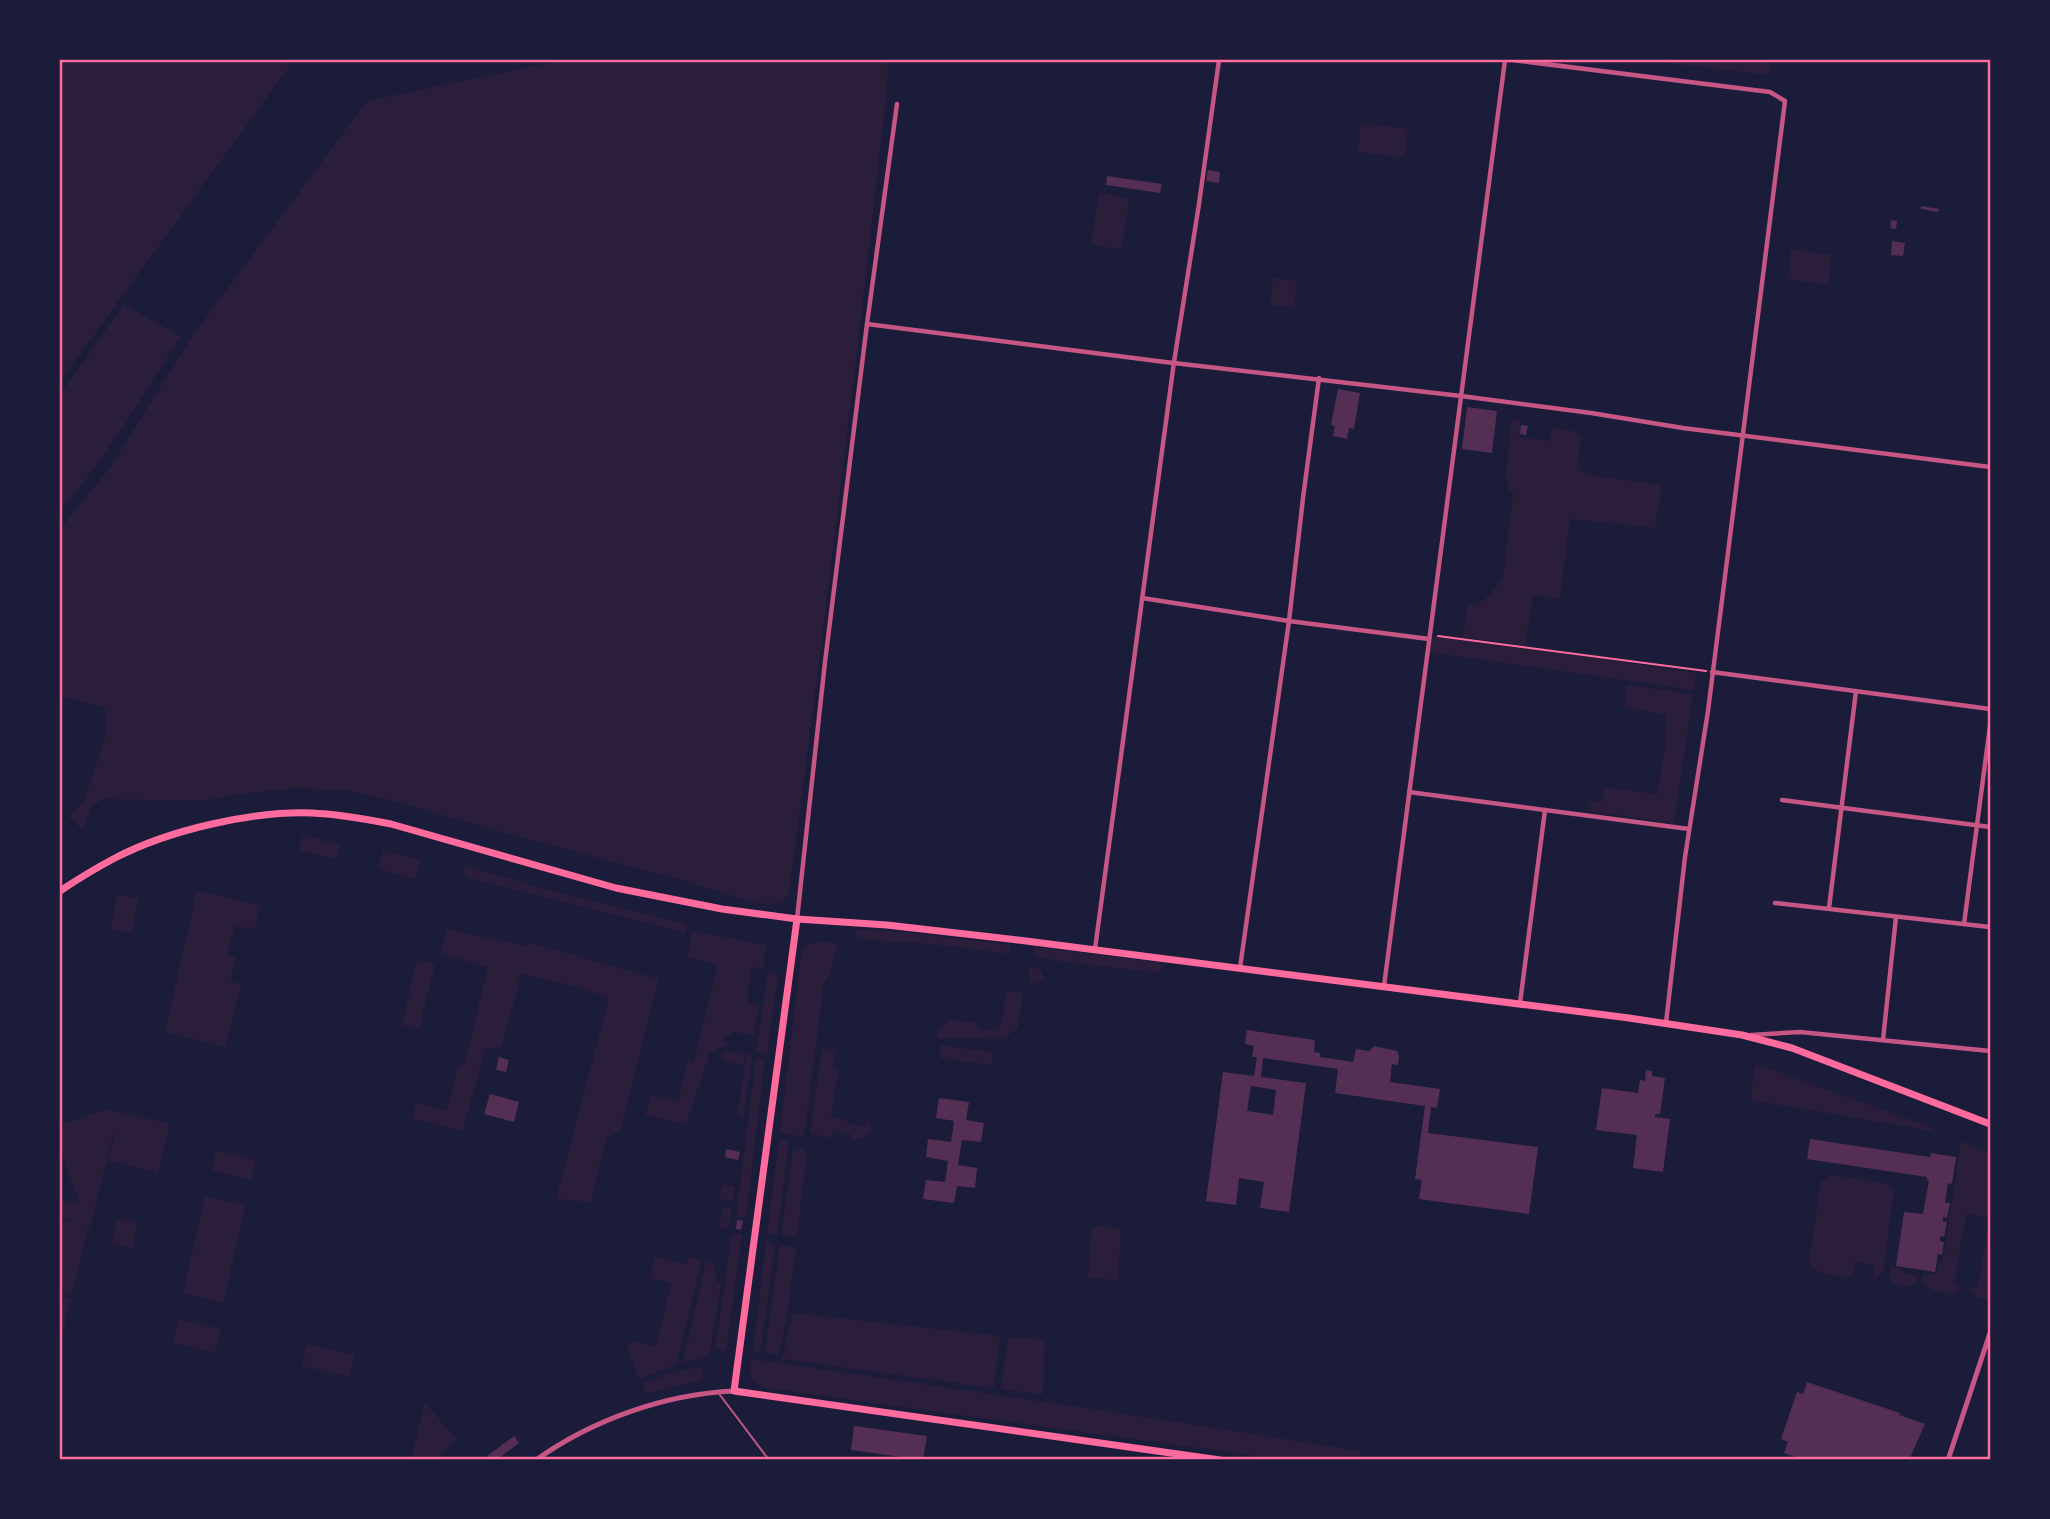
<svg xmlns="http://www.w3.org/2000/svg" width="2050" height="1519" viewBox="0 0 2050 1519" font-family="'IBM Plex Serif',serif">
	<rect width="100%" height="100%" fill="#1b1b3a"/>
	<!-- green -->
	<g fill="#2a1e3b">
		<path d="M60,60H294L60,382Z"/>
		<path d="M563,60H888L887,89C857,357 825,625 789,893L782,903L758,904L688,882L461,821L405,804L350,791L297,788L241,794L201,801L103,799L92,806L82,830L68,816L83,801L92,778L107,730L105,708L60,696V529L111,466L193,335L367,101Z"/>
		<path d="M1639,60H1771L1770,75Z"/>
		<path d="M1361,123L1408,129L1404,158L1358,152Z"/>
		<path d="M1099,193L1130,198L1121,250L1091,244Z"/>
		<path d="M1791,249L1832,255L1828,285L1788,279Z"/>
		<path d="M1273,278L1297,281L1294,308L1270,305Z"/>
		<path d="M124,305L181,336C143,395 106,458 60,511V394Z"/>
		<path d="M1511,420H1521L1519,437L1550,441L1552,427L1574,431L1581,436L1577,470L1583,471V474L1662,485L1655,528L1570,519L1560,599L1533,595L1525,646L1463,637L1468,605C1486,605 1491,590 1503,580L1513,493L1508,489L1509,483L1506,479Z"/>
		<path d="M1430,635L1529,648L1697,673L1694,690L1428,652Z"/>
		<path d="M1627,685L1693,694L1674,823L1588,811L1589,801L1602,802L1605,787L1657,794L1666,742L1664,741L1667,715L1624,707Z"/>
		<path d="M303,835L340,845L336,859L299,850Z"/>
		<path d="M383,850L421,860L415,879L378,869Z"/>
		<path d="M462,865L549,890L688,924L685,933L466,877Z"/>
		<path d="M197,890L260,906L254,930L235,926L227,955L236,958L231,981L241,984L226,1047L165,1032Z"/>
		<path d="M118,894L139,899L131,934L110,929Z"/>
		<path d="M447,929L527,946L528,942L659,979L620,1131L606,1138L591,1202L556,1199L609,998L574,986L521,974L502,1047L485,1049L463,1131L412,1119L416,1103L447,1110L458,1067L464,1065L488,967L441,954Z"/>
		<path d="M857,930L905,932L1010,945V954L932,944L857,939Z"/>
		<path d="M693,931L766,945L763,968L751,967L747,1003L759,1005L754,1036L734,1032L725,1038L728,1047L724,1046L710,1053L686,1124L645,1115L651,1095L678,1101L688,1060L694,1061L718,964L687,958Z"/>
		<path d="M815,942L838,943L831,970L824,983L804,1137L780,1133L802,948Z"/>
		<path d="M1034,947L1162,963L1160,973L1064,962L1034,956Z"/>
		<path d="M417,960L435,964L419,1029L402,1025Z"/>
		<path d="M1029,967L1040,969L1045,979L1040,983H1029Z"/>
		<path d="M768,972L778,974L767,1054L756,1052Z"/>
		<path d="M1017,989L1022,996L1018,1028L1006,1037L937,1038L939,1029L951,1019L975,1023L980,1029L998,1031L1003,1015L1006,994Z"/>
		<path d="M940,1045L993,1052L992,1065L939,1058Z"/>
		<path d="M822,1048L836,1050L833,1067L838,1071L831,1117L845,1120L847,1123L864,1126L867,1121L872,1127L866,1138L850,1140L851,1134L832,1131L831,1138L810,1134Z"/>
		<path d="M724,1050L746,1054L743,1066L720,1060Z"/>
		<path d="M747,1054L752,1056L744,1117L737,1114Z"/>
		<path d="M756,1057L765,1059L746,1218L736,1217Z"/>
		<path d="M1755,1065L1765,1067L1933,1128L1932,1131L1750,1100Z"/>
		<path d="M107,1109L170,1124L158,1173L109,1161L116,1122L89,1230L85,1222L88,1230L72,1296L60,1293V1220L75,1222L60,1218V1199L80,1204L60,1150V1125Z"/>
		<path d="M779,1140L789,1142L777,1235L767,1233Z"/>
		<path d="M1961,1141L1990,1154L1989,1299C1979,1299 1974,1297 1970,1287L1978,1288L1989,1218L1966,1214L1954,1284L1961,1286L1958,1292C1945,1295 1932,1293 1923,1283V1273L1935,1275L1944,1254Z"/>
		<path d="M802,1148L807,1153L797,1237L781,1235L793,1150Z"/>
		<path d="M216,1150L256,1160L251,1180L212,1170Z"/>
		<path d="M1833,1175L1885,1183L1894,1190L1883,1273L1874,1280V1265L1855,1262L1852,1278C1838,1276 1814,1277 1809,1261L1821,1181Z"/>
		<path d="M722,1184L735,1187L732,1201L719,1199Z"/>
		<path d="M205,1196L246,1205L223,1303L183,1293Z"/>
		<path d="M723,1206L732,1208L728,1229L719,1227Z"/>
		<path d="M117,1218L138,1222L133,1248L112,1244Z"/>
		<path d="M1092,1226L1121,1228L1118,1280L1088,1278Z"/>
		<path d="M732,1233L742,1234L726,1351L715,1349Z"/>
		<path d="M766,1242L775,1244L761,1351H753Z"/>
		<path d="M780,1245L796,1248L788,1309L779,1355L765,1352Z"/>
		<path d="M654,1257L686,1264L689,1257L702,1260L676,1365L638,1379L627,1347L631,1341L656,1346L671,1283L650,1278Z"/>
		<path d="M706,1261L715,1264L714,1270L717,1272L716,1281L721,1283L710,1353L704,1358L683,1363Z"/>
		<path d="M1890,1266L1903,1268V1273L1918,1275C1916,1289 1905,1286 1894,1284L1890,1277Z"/>
		<path d="M60,1296L71,1299L60,1347Z"/>
		<path d="M793,1313L1000,1336L994,1388L782,1359Z"/>
		<path d="M179,1319L221,1329L215,1353L173,1343Z"/>
		<path d="M1008,1337L1045,1340L1043,1395L1001,1389Z"/>
		<path d="M307,1344L355,1355L350,1377L302,1366Z"/>
		<path d="M751,1359L1100,1410L1361,1451L1359,1459H1277L773,1389C752,1384 749,1381 751,1359Z"/>
		<path d="M701,1366L703,1380L646,1394L642,1384L664,1375Z"/>
		<path d="M425,1403L457,1439L435,1459H411Z"/>
	</g>
	<!-- building -->
	<g fill="#542f53" fill-rule="evenodd">
		<path d="M1208,170L1220,172L1219,183L1206,181Z"/>
		<path d="M1107,176L1162,184L1160,193L1106,185Z"/>
		<path d="M1921,206L1939,209L1938,212L1921,209Z"/>
		<path d="M1891,220L1897,221L1896,229L1890,228Z"/>
		<path d="M1892,241L1905,243L1903,256L1891,255Z"/>
		<path d="M1338,389L1360,393L1354,429L1349,428L1347,439L1333,436L1335,426L1331,425Z"/>
		<path d="M1467,407L1497,411L1492,453L1462,449Z"/>
		<path d="M1521,425L1528,426L1526,435L1520,434Z"/>
		<path d="M1247,1030L1315,1040L1314,1052L1320,1053V1057L1353,1062L1356,1049L1369,1051L1374,1046L1397,1051L1399,1056L1398,1065L1392,1064L1390,1082L1440,1089L1437,1108L1431,1107L1428,1133L1538,1147L1529,1214L1419,1199L1422,1180L1415,1179L1425,1106L1335,1093L1338,1069L1263,1058L1261,1077L1306,1083L1289,1212L1260,1208L1264,1182L1239,1178L1236,1205L1206,1201L1223,1072L1254,1076L1257,1057H1252L1254,1046L1245,1044ZM1251,1086L1276,1090L1273,1115L1247,1111Z"/>
		<path d="M499,1057L509,1060L506,1072L496,1070Z"/>
		<path d="M1646,1070L1652,1071V1076L1665,1078L1660,1114H1655V1117L1670,1119L1663,1172L1633,1168L1637,1135L1596,1130L1602,1088L1638,1093L1640,1080L1645,1081Z"/>
		<path d="M490,1094L519,1102L514,1122L484,1114Z"/>
		<path d="M939,1098L969,1102L966,1120L984,1123L981,1142L962,1140L958,1165L977,1168L975,1188L957,1186L954,1203L923,1199L926,1180L945,1182L948,1161L926,1157L928,1139L951,1142L954,1121L936,1118Z"/>
		<path d="M1810,1139L1930,1157L1931,1153L1956,1157L1952,1184L1948,1183L1945,1203H1950L1947,1218L1943,1217V1221L1947,1222L1944,1237L1940,1236V1241L1944,1242L1942,1255L1938,1254L1935,1272L1896,1266L1904,1212L1923,1214L1929,1180H1927V1177L1807,1159Z"/>
		<path d="M726,1149L740,1152L738,1160L725,1157Z"/>
		<path d="M737,1220L743,1221L741,1230L736,1229Z"/>
		<path d="M1807,1382L1900,1413L1899,1415L1925,1424L1909,1460H1804L1784,1453L1788,1442L1781,1439L1797,1392L1803,1394Z"/>
		<path d="M854,1426L927,1436L923,1460L851,1450Z"/>
		<path d="M514,1436L519,1443L496,1460H490L487,1456Z"/>
	</g>
	<g fill="none" stroke-linecap="round" stroke-linejoin="round">
		<!-- path -->
		<path stroke="#ff6b9d" stroke-width="2" d="M1438,636L1706,671"/>
		<!-- service -->
		<path stroke="#c65784" stroke-width="2" d="M720,1395L769,1460"/>
		<!-- minor -->
		<g stroke="#c65784" stroke-width="4.5">
			<path d="M1513,60L1770,92L1785,101L1708,711L1685,857L1666,1023"/>
			<path d="M867,324L1165,362L1461,396L1591,413L1683,428L1990,467"/>
			<path d="M1142,598L1289,621L1429,639"/>
			<path d="M1712,672L1990,709"/>
			<path d="M1409,792L1689,829"/>
			<path d="M1782,800L1990,827"/>
			<path d="M1775,903L1990,927"/>
			<path d="M1829,908L1856,691"/>
			<path d="M797,919L825,662L867,324L897,104"/>
			<path d="M1964,924L1990,726"/>
			<path d="M1095,949L1174,362L1199,204L1219,60"/>
			<path d="M1240,968L1289,621L1303,498L1319,378"/>
			<path d="M1384,986L1505,60"/>
			<path d="M1520,1003L1545,810"/>
			<path d="M1751,1035L1800,1032L1990,1051"/>
			<path d="M1883,1040L1896,917"/>
		</g>
		<!-- tertiary -->
		<g stroke="#c65784" stroke-width="5">
			<path d="M536,1460C592,1420 665,1394 734,1391"/>
			<path d="M1948,1460L1990,1333"/>
		</g>
		<!-- primary -->
		<g stroke="#ff6b9d" stroke-width="7">
			<path d="M60,891C78,879 96,868 115,858C169,830 251,811 312,813C338,814 365,819 391,824L616,888L722,909L797,919L887,925L1026,941L1629,1018L1742,1035L1792,1048L1990,1124"/>
			<path d="M797,919L734,1391L1220,1460"/>
		</g>
	</g>
	<!-- border -->
	<rect width="2050" height="1519" fill="none" stroke="#1b1b3a" stroke-width="122"/>
	<rect x="61" y="61" width="1928" height="1397" fill="none" stroke="#ff6b9d" stroke-width="2.5"/>
</svg>
